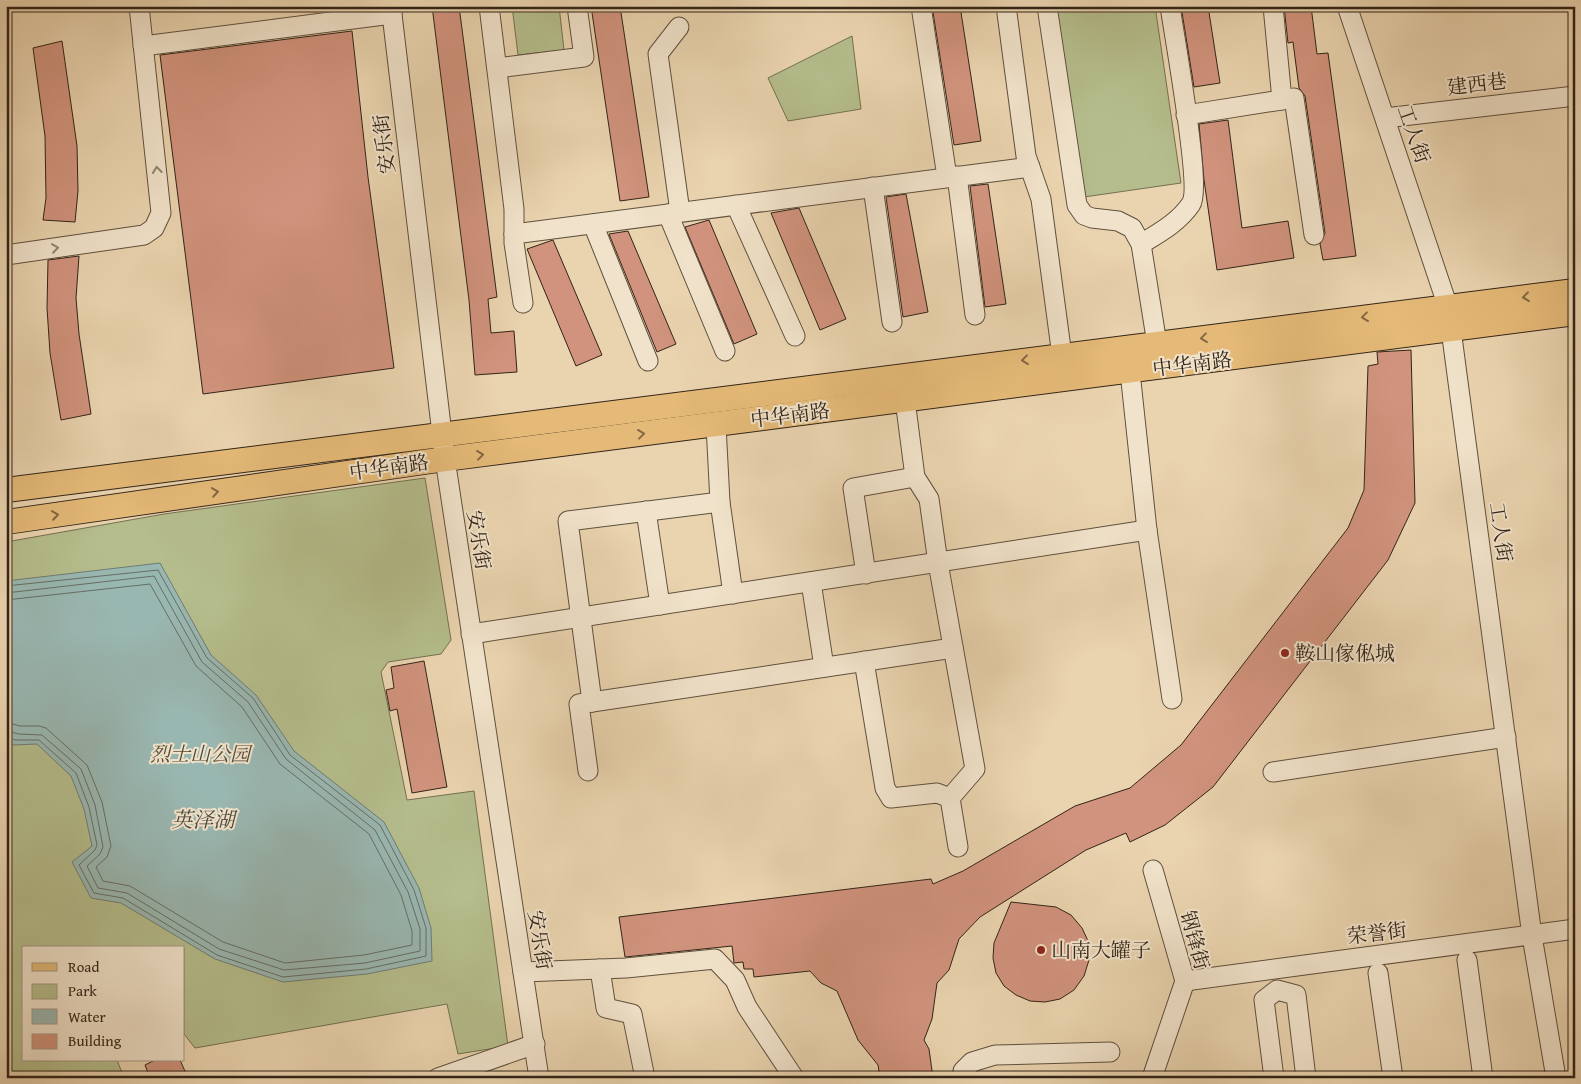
<svg xmlns="http://www.w3.org/2000/svg" width="1581" height="1084" viewBox="0 0 1581 1084" font-family="'Gentium Book Plus','Noto Serif SC',serif">
	<rect width="100%" height="100%" fill="#ead4af"/>
	<filter id="stains"><feTurbulence type="fractalNoise" baseFrequency=".004" numOctaves="4"/><feColorMatrix values="0 0 0 0 .2 0 0 0 0 .09 0 0 0 0 .02 0 0 0 .5 -.17"/></filter>
	<radialGradient id="worn" r=".72"><stop offset=".6" stop-color="#630" stop-opacity="0"/><stop offset="1" stop-color="#630" stop-opacity=".3"/></radialGradient>
	<!-- green -->
	<g fill="#b5bd8c" stroke="#747052">
		<path d="M512,6H559L564,50L518,55Z"/>
		<path d="M1056,6H1155L1181,183L1084,197Z"/>
		<path d="M852,36L861,109L788,121L768,78Z"/>
		<path d="M425,478L451,640L441,654L388,662L381,672L407,800L474,791L508,1046L458,1054L447,1004L195,1048L184,1034V948H24V1060H117L124,1078H6V542L164,514Z"/>
	</g>
	<!-- water -->
	<path fill="#99b7b1" stroke="#707c74" d="M160,563L211,655L256,695L294,751L384,822L419,888L431,928L432,961L367,974L283,982L215,959L121,903L91,898L72,862L92,846L84,809L71,776L37,744L12,745L6,738V581Z"/>
	<g fill="none" stroke-linecap="round" stroke-linejoin="round">
		<!-- shore -->
		<g stroke="#666e64" stroke-width="1">
			<path d="M6,586L158,570L207,658L253,698L290,755L380,825L414,890L426,928V956L366,969L283,977L217,955L123,898L94,893L79,865L95,850L97,845L89,807L76,773L39,740H15L6,736"/>
			<path d="M6,593L154,576L202,662L248,702L286,759L375,830L408,892L420,929V951L365,963L284,970L219,949L127,893L98,888L87,866L100,854L103,847L95,805L81,769L42,735L18,734L6,730"/>
			<path d="M6,600L150,584L196,666L242,707L280,764L369,834L401,895L412,931V945L364,955L285,963L223,942L130,886L103,881L96,867L107,857L111,846L102,802L87,765L46,728L39,726H20L6,722"/>
		</g>
	</g>
	<!-- building -->
	<g fill="#d1937d" stroke="#322418">
		<path d="M432,6H459L497,297L488,299L491,333L514,331L517,372L475,375L469,300Z"/>
		<path d="M591,6H620L649,197L620,201Z"/>
		<path d="M932,6H960L981,141L954,145Z"/>
		<path d="M1181,6H1208L1220,83L1194,87Z"/>
		<path d="M1284,6H1311L1317,54L1328,53L1356,256L1323,260L1320,244L1325,233L1305,96L1299,88L1293,42L1288,43Z"/>
		<path d="M352,31L368,177L394,368L203,394L160,55Z"/>
		<path d="M62,41L77,146L78,191L75,222L43,220L46,198L45,136L33,48Z"/>
		<path d="M1228,120L1242,228L1288,221L1294,258L1217,270L1204,180L1199,124Z"/>
		<path d="M988,184L1006,304L985,307L970,186Z"/>
		<path d="M906,194L928,312L903,317L886,197Z"/>
		<path d="M799,208L846,319L820,330L771,213Z"/>
		<path d="M709,220L757,334L734,344L685,227Z"/>
		<path d="M628,231L676,344L657,352L609,234Z"/>
		<path d="M553,240L602,355L576,366L527,249Z"/>
		<path d="M79,256L76,298L79,334L91,414L61,420L50,353L47,308L48,260Z"/>
		<path d="M1411,350L1415,503L1388,560L1213,787L1165,825L1130,842L1126,833L1086,850L980,917L959,939L949,970L937,983L932,1019L924,1040L929,1049L933,1078H880L878,1065L858,1040L837,991L821,983L810,971L754,977L753,969H744L743,962L734,963L732,946L625,957L619,917L931,879L933,884L963,871L1075,806L1130,788L1181,745L1348,528L1364,490L1368,366L1378,364L1377,352Z"/>
		<path d="M424,661L447,787L412,793L397,709L390,711L386,690L394,688L391,667Z"/>
		<path d="M1011,902L1056,907L1071,915L1082,928L1089,943V960L1084,976L1074,990L1060,999L1045,1002L1030,1001L1016,995L1004,986L996,973L993,958L994,943Z"/>
		<path d="M155,1060H180L188,1078H150L145,1065Z"/>
	</g>
	<g fill="none" stroke-linecap="round" stroke-linejoin="round">
		<defs>
			<g id="minor">
				<path d="M391,6L445,459L539,1078"/>
				<path d="M489,6L514,209V243L523,303"/>
				<path d="M921,6L947,177"/>
				<path d="M1006,6L1026,156L1041,199L1062,356"/>
				<path d="M1047,6L1077,205L1084,215L1092,218L1118,221L1132,228L1141,244L1157,344"/>
				<path d="M1273,6L1282,100"/>
				<path d="M1347,6L1448,307L1532,936L1556,1078"/>
				<path d="M679,27L658,54L680,212"/>
				<path d="M143,46L392,14"/>
				<path d="M497,68L584,57L577,6"/>
				<path d="M1186,115L1294,98L1314,235"/>
				<path d="M1385,118L1575,96"/>
				<path d="M957,176L975,315"/>
				<path d="M873,187L892,322"/>
				<path d="M736,205L795,336"/>
				<path d="M668,214L725,351"/>
				<path d="M593,224L648,361"/>
				<path d="M514,234L1030,167"/>
				<path d="M1141,244C1159,233 1179,222 1191,204C1202,187 1174,35 1170,6"/>
				<path d="M6,255L144,235L154,228L161,213L139,6"/>
				<path d="M1130,372L1147,530L1172,699"/>
				<path d="M905,400L915,477L929,499L938,563L975,769L950,798L958,847"/>
				<path d="M720,502L733,594"/>
				<path d="M646,511L660,605"/>
				<path d="M866,574L853,488L915,477"/>
				<path d="M811,582L824,667"/>
				<path d="M471,634L1147,530"/>
				<path d="M864,661L885,788L891,798L937,793L950,798"/>
				<path d="M592,702L953,648"/>
				<path d="M588,771L579,704L592,702L568,521L720,502L716,425"/>
				<path d="M1273,772L1506,737"/>
				<path d="M1467,960L1483,1078"/>
				<path d="M600,969L606,1008L632,1014L645,1078"/>
				<path d="M523,972L626,968L715,959L735,980L747,1007L794,1078"/>
				<path d="M1378,973L1393,1078"/>
				<path d="M1185,981L1575,929"/>
				<path d="M438,1078L535,1044"/>
				<path d="M964,1078L963,1071L972,1062L995,1055L1110,1052"/>
				<path d="M1152,1078L1185,981L1153,870"/>
				<path d="M1274,1078L1264,1000L1277,990L1296,995L1306,1078"/>
			</g>
			<g id="major">
				<path d="M6,490L1575,291"/>
				<path d="M6,522L445,459L1575,313"/>
			</g>
		</defs>
		<!-- minor casing -->
		<use href="#minor" stroke="#60503e" stroke-width="21"/>
		<!-- major casing -->
		<use href="#major" stroke="#322418" stroke-width="26"/>
		<!-- minor -->
		<use href="#minor" stroke="#f1e3cb" stroke-width="19"/>
		<!-- major -->
		<use href="#major" stroke="#e5ba78" stroke-width="24"/>
	</g>
	<!-- one-way arrows -->
	<defs><path id="oneway-chevron" d="M-2-3.5L2.5 0L-2 3.5" fill="none" stroke-width="1.6" stroke-linecap="round" stroke-linejoin="round" transform="scale(1.25)"/></defs>
	<g stroke="#928472">
		<use href="#oneway-chevron" transform="translate(157 170) rotate(-96)"/>
		<use href="#oneway-chevron" transform="translate(55 248) rotate(-8)"/>
	</g>
	<g stroke="#836843">
		<use href="#oneway-chevron" transform="translate(1526 297) rotate(173)"/>
		<use href="#oneway-chevron" transform="translate(1365 317) rotate(173)"/>
		<use href="#oneway-chevron" transform="translate(1204 338) rotate(173)"/>
		<use href="#oneway-chevron" transform="translate(1025 360) rotate(173)"/>
		<use href="#oneway-chevron" transform="translate(641 434) rotate(-7)"/>
		<use href="#oneway-chevron" transform="translate(480 455) rotate(-7)"/>
		<use href="#oneway-chevron" transform="translate(215 492) rotate(-8)"/>
		<use href="#oneway-chevron" transform="translate(55 515) rotate(-8)"/>
	</g>
	<!-- markers -->
	<g fill="#8f2418" stroke="#f1e3cb" stroke-width="2">
		<circle cx="1285" cy="653" r="5"/>
		<circle cx="1041" cy="950" r="5"/>
	</g>
	<g text-anchor="middle" stroke-width="4" stroke-linejoin="round" paint-order="stroke">
		<!-- street labels -->
		<g font-size="20" fill="#322418" stroke="#f1e3cb">
			<text transform="translate(1477 84) rotate(-7)" y="7">建西巷</text>
			<text transform="translate(1414 134) rotate(71)" y="7">工人街</text>
			<text transform="translate(384 144) rotate(-97)" y="7">安乐街</text>
			<text transform="translate(1192 364) rotate(-7)" y="7">中华南路</text>
			<text transform="translate(790 415) rotate(-7)" y="7">中华南路</text>
			<text transform="translate(389 467) rotate(-8)" y="7">中华南路</text>
			<text transform="translate(1501 532) rotate(82)" y="7">工人街</text>
			<text transform="translate(479 540) rotate(81)" y="7">安乐街</text>
			<text transform="translate(1377 933) rotate(-7)" y="7">荣誉街</text>
			<text transform="translate(540 940) rotate(81)" y="7">安乐街</text>
			<text transform="translate(1195 940) rotate(75)" y="7">钢锋街</text>
		</g>
		<!-- poi labels -->
		<g font-size="20" fill="#322418" stroke="#f1e3cb" text-anchor="start">
			<text x="1295" y="660">鞍山傢俬城</text>
			<text x="1051" y="957">山南大罐子</text>
		</g>
		<!-- park labels -->
		<g font-size="20" font-style="italic" fill="#534a35" stroke="#f1e3cb">
			<text x="200" y="761">烈士山公园</text>
		</g>
		<!-- water labels -->
		<g font-size="21" font-style="italic" fill="#4c493e" stroke="#f1e3cb">
			<text x="203" y="827">英泽湖</text>
		</g>
	</g>
	<!-- margin -->
	<rect width="1581" height="1084" fill="none" stroke="#ead4af" stroke-width="25"/>
	<rect x="8" y="8" width="1566" height="1069" fill="none" stroke="#322418" stroke-width="2.5"/>
	<rect x="12" y="12" width="1556" height="1059" fill="none" stroke="#322418"/>
	<!-- legend -->
	<rect x="22" y="946" width="162" height="115" fill="#f1e3cb" stroke="#a59783"/>
	<rect x="32" y="963" width="25" height="8" fill="#e5ba78" stroke="#a59783"/>
	<text x="68" y="972" font-size="15" fill="#322418">Road</text>
	<rect x="32" y="984" width="25" height="15" fill="#b5bd8c" stroke="#a59783"/>
	<text x="68" y="996" font-size="15" fill="#322418">Park</text>
	<rect x="32" y="1009" width="25" height="15" fill="#99b7b1" stroke="#a59783"/>
	<text x="68" y="1022" font-size="15" fill="#322418">Water</text>
	<rect x="32" y="1034" width="25" height="15" fill="#d1937d" stroke="#a59783"/>
	<text x="68" y="1046" font-size="15" fill="#322418">Building</text>
	<rect width="100%" height="100%" filter="url(#stains)"/>
	<rect width="100%" height="100%" fill="url(#worn)"/>
</svg>
